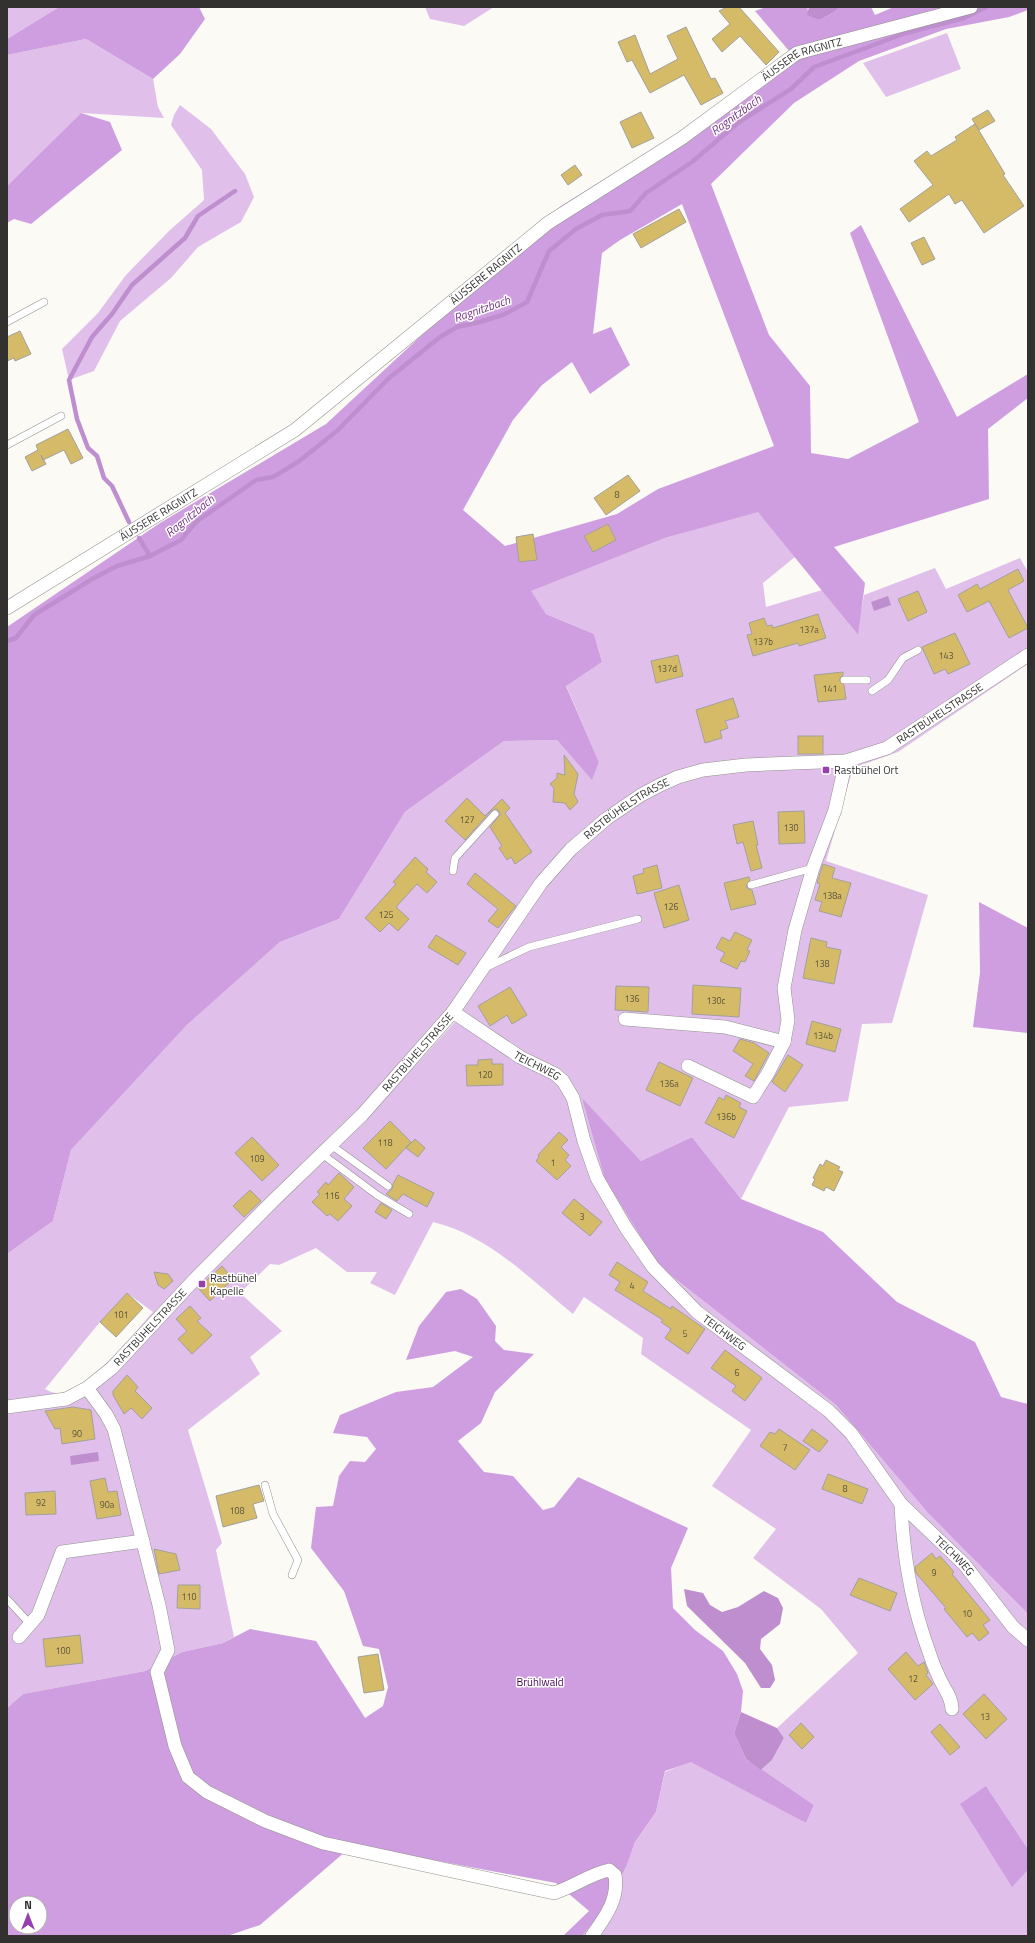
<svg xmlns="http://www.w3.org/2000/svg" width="1035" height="1943" viewBox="0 0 1035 1943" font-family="'Titillium Web',sans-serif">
	<rect width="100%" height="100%" fill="#fbfaf5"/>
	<!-- green -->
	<g fill="#e0c0eb" fill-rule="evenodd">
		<path d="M7,7H59L7,39Z"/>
		<path d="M425,7H494L464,26L430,19Z"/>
		<path d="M947,33L961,69L886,97L863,63Z"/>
		<path d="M86,39L153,79L158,107L164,118L81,113L7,186V55Z"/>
		<path d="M180,105L211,129L245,174L254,197L241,222L198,247L171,278L120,321L94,371L69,380L62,349L98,313L126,275L169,231L204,200L202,170L171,125L174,115Z"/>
		<path d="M758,511L795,557L763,583L766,607L822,590L857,634L864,595L935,568L946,589L1020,558L1028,572V664L898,752L853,768L826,861L928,895L892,1023L862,1024L848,1101L789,1107L741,1199L692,1137L641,1161L582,1099L659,1266L836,1405L928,1513L1028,1614V1849L986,1786L1012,1886L1028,1870V1936H582L606,1908L627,1865L635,1842L656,1812L665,1772L691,1761L806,1823L814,1805L761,1770L772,1760L784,1738L777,1728L858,1653L821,1609L753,1558L776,1529L712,1486L751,1430L641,1354L643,1338L584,1297L573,1314C530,1279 488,1235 433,1222L395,1295L370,1283L377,1272H347L316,1248L279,1265L270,1264L240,1293L282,1331L250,1357L260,1374L188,1430L222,1543L216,1550L234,1637L223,1643L182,1652L145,1671L23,1694L7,1708V1254L53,1221L71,1150L187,1025L280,942L339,919L405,812L504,741L557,740L592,779L599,762L566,685L602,662L594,634L546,614L530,591L665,538ZM451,1005L463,1013L363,1123L313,1172L305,1165L364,1105ZM127,1293L153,1312C134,1333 87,1392 59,1393C55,1394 49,1391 45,1389L100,1322Z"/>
	</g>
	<!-- forest -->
	<g fill="#cf9ee0" fill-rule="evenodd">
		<path d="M59,7H199L205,19L180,54L153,79L86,39L7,55V39Z"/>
		<path d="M766,7H809L807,9L820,20L836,11L839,7H871L875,15L894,7H1028V10L1009,17L946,29L859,61L794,103L711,184L769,335L810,386L811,453L848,459L919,422L850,233L861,225L957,417L1028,374V398L988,429L989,499L834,547L865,583L858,635L758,512L665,538L531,591L546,614L594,634L602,662L566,686L599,762L592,780L557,740L504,741L405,812L339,919L280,942L187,1025L71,1150L53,1221L7,1254V627L160,523L326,424L561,206L690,126L790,52L755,11ZM682,204L774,446L658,489L617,514L505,546L463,510L513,420L542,385L572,362L590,394L630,365L611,327L593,334L602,253L620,240Z"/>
		<path d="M81,113L110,122L122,150L31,224L14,219L7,223V186Z"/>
		<path d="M979,902L1028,928V1033L973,1027L980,973Z"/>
		<path d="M582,1098L641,1161L692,1137L741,1199L823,1232L897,1302L975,1342L1001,1397L1028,1404V1614L928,1513L836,1405L659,1266L605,1179Z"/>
		<path d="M461,1289L477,1299L496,1326L495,1341L504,1350L534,1354L495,1392L481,1423L458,1441L484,1472L513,1476L543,1510L554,1507L578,1477L688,1528L671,1568L673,1608L695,1630L723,1651L737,1674L743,1691L741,1712L734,1733L746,1759L814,1805L806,1823L691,1762L665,1771L656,1812L635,1842L627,1865L606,1908L582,1936H563L589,1911L556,1883L353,1845L260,1925L227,1936H7V1708L23,1694L145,1671L182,1652L223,1643L250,1629L316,1641L365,1718L383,1706L388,1687L379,1649L363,1646L344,1591L311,1548L316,1507L333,1506L339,1476L350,1461L365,1462L376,1449L367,1437L333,1433L340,1415L396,1392L433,1387L473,1357L455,1351L406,1360L419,1326L446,1292ZM16,1903H40V1927H16Z"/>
		<path d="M986,1786L1028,1849V1870L1012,1887L960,1804Z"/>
	</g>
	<!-- water -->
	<g fill="#bf8ecf">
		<path d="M809,7H839L836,11L820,20L807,15Z"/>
		<path d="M888,596L891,605L874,611L871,602Z"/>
		<path d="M98,1452L99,1461L71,1465L70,1456Z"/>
		<path d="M684,1589L703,1593L710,1605L722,1612L738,1607L764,1591L778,1598L783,1608L780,1624L761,1639L760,1649L772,1665L775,1680L770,1688H761L745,1663L687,1606Z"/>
		<path d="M741,1712L777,1728L784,1738L772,1760L761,1770L746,1759L734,1733Z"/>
	</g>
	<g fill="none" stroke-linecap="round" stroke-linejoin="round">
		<!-- stream -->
		<g stroke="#bf8ecf" stroke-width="4.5">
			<path d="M129,522L112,486L104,478L97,456L88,448L77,419L69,380L92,337L112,314L132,285L185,238L198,216L235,191"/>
			<path d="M139,538L150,556"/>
			<path d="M7,641L16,638L34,615L94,578L117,566L150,556L181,540L196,522L256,480L273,477L298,462L337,431L388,379L440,337L457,327L480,322L505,314L527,302L549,251L576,229L602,215L630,211L646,193L692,162L739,122L791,89L814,67L906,33L964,18L986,7"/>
		</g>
	</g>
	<!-- building -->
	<g fill="#d5bb68" stroke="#a1a09c">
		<path d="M727,7H739L779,52L766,65L740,36L722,52L712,39L730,24L719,11Z"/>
		<path d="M686,27L711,79L715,78L723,93L701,105L684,75L650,93L632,60L627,62L618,42L635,35L650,74L678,59L667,36Z"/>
		<path d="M988,110L995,121L979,130L972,119Z"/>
		<path d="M641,112L654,138L632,148L620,122Z"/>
		<path d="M975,124L1005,174L1003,175L1024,206L984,233L962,200L955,204L949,194L909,222L900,209L933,185L914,161L927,151L931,156L957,140L955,137Z"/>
		<path d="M575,165L582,175L568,185L561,175Z"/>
		<path d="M679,209L686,222L641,248L633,234Z"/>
		<path d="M924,237L935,259L922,265L911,243Z"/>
		<path d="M20,331L31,354L15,361L14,358L7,361V337Z"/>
		<path d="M68,429L83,458L71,464L64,450L43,460L41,455L46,464L32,471L25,457L38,450L36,445Z"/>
		<path d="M628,475L640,491L606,515L594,498Z"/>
		<path d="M608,524L616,540L593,552L584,536Z"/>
		<path d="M533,534L537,560L519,562L516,537Z"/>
		<path d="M1018,569L1024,581L1008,590L1028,628L1009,638L989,601L967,612L958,595L977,584L980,589Z"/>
		<path d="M918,591L927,612L908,621L898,599Z"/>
		<path d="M818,614L826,638L799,646L798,643L753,656L747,635L752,634L749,623L764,618L767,626L772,625L773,628Z"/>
		<path d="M955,633L970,664L948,674L945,669L934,674L922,647Z"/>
		<path d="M678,655L683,676L656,683L651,661Z"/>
		<path d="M843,672V675L839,680L844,685L846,699L818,702L814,675Z"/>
		<path d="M733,698L739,717L725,721L728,728L720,731L722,738L705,743L696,710Z"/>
		<rect x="798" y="736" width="25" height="18"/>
		<path d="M564,755L578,774L574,794L578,802L570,810L565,803L553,802L554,788L550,784L557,778V773L565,775Z"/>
		<path d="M467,798L485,816L502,799L510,808L505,813L532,852L515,864L511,857L507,860L499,848L502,846L490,827L500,815V812L496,809L491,811L465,840L445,821Z"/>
		<path d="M804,811L805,843L779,844L778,812Z"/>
		<path d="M753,821L758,845H756L762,868L751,871L743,842L737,844L733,825Z"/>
		<path d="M415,857L428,869L426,872L437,882L427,893L417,884L396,907L409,919L398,931L389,923L380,932L365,918L396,884L393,882Z"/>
		<path d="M823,864L835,868L832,878L851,883L841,917L819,911L822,902L815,900L820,884L817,883Z"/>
		<path d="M657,865L662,888L637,894L633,876L644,873L643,869Z"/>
		<path d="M475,873L516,906L498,928L488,921L498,909L467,884Z"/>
		<path d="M749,877L750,880L746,886L748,889L752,890L756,904L731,910L724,883Z"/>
		<path d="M679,885L689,920L664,928L654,893Z"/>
		<path d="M735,932L752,940L747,950L750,951L745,962L741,961L737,969L720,961L725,953L716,948L722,937L730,941Z"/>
		<path d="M436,935L466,953L458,965L428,947Z"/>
		<path d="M811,938L827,942L826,947L841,950L834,984L803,978Z"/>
		<path d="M693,985L741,988L739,1017L692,1014Z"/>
		<path d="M616,986L649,987L648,1012L615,1010Z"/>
		<path d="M510,987L527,1015L512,1024L507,1015L490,1026L478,1006Z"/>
		<path d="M812,1021L841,1029L835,1052L806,1044Z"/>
		<path d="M740,1039L754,1043L769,1053L754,1081L745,1076L753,1064L733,1051Z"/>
		<path d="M788,1055L803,1065L785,1092L772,1082Z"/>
		<path d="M492,1059V1064H503V1085L467,1086L466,1065H478V1060Z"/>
		<path d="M659,1062L693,1078L680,1106L646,1090Z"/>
		<path d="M726,1095L741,1103L739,1107L747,1111L734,1138L705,1123L719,1097L724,1100Z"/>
		<path d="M390,1121L411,1142L386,1169L363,1148Z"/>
		<path d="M559,1132L568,1140L561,1147L569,1155L565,1160L571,1166L557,1180L536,1161L539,1157L538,1155Z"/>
		<path d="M252,1137L279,1165L262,1181L235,1153Z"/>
		<path d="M415,1139L425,1148L418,1157L406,1148Z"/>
		<path d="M826,1160L840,1167L838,1170L843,1172L834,1191L826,1187L824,1191L812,1185L815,1179L813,1178L820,1164L823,1166Z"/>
		<path d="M339,1173L354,1187L344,1199L352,1206L338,1221L330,1214L327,1216L312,1202L320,1194L317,1192L326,1182L328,1185Z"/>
		<path d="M398,1175L434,1193L427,1207L403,1194L397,1201L386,1194L392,1189L393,1184Z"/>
		<path d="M250,1190L261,1201L244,1217L233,1206Z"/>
		<path d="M574,1199L602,1222L590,1236L562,1213Z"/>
		<path d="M381,1203L392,1210L386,1219L375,1212Z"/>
		<path d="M617,1262L648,1282L643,1291L671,1309L672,1306L705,1329L688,1354L665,1338L671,1329L661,1322L663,1320L615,1290L620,1282L609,1275Z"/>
		<path d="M222,1266L233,1279L210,1301L198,1288Z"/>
		<path d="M154,1272L168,1274L173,1281L164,1289L158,1285Z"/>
		<path d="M127,1293L143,1308L116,1337L100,1322Z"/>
		<path d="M190,1306L201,1318L197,1321L212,1335L192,1354L178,1339L187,1331L176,1319Z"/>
		<path d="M725,1350L762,1378L745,1401L732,1391L736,1386L711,1368Z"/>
		<path d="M127,1375L138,1387L135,1391L152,1408L142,1419L131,1408L124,1414L113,1395V1391Z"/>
		<path d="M73,1407L91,1410L95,1439L62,1444L60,1428L55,1429L45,1411Z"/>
		<path d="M779,1429L810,1450L795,1470L760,1446L770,1432L775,1434Z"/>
		<path d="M812,1429L828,1441L819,1452L803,1441Z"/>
		<path d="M828,1474L868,1489L862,1504L822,1489Z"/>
		<path d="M105,1478L108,1492L117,1491L121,1515L97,1519L90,1481Z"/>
		<path d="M259,1485L264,1501L253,1504L257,1518L223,1527L216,1496Z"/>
		<path d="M55,1491L56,1514L26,1515L25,1493Z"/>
		<path d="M154,1549L176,1554L180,1570L159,1574Z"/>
		<path d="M932,1553L936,1559L940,1556L954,1572L952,1574L990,1620L983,1625L989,1633L979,1641L972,1633L967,1637L944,1609L946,1608L916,1573L915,1567Z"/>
		<path d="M859,1578L897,1593L890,1611L850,1595Z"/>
		<path d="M178,1585H200V1609L177,1608Z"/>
		<path d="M80,1635L83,1663L46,1667L43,1639Z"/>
		<path d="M906,1652L918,1666L924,1662L928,1673L926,1675L933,1684L915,1700L888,1669Z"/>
		<path d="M378,1654L384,1690L364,1693L358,1657Z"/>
		<path d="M984,1694L1007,1719L986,1739L963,1714Z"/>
		<path d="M801,1723L814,1737L802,1749L789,1735Z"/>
		<path d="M940,1724L960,1747L950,1755L931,1732Z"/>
	</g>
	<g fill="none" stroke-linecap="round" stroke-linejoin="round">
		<defs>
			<g id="lane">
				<path d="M7,322L44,302"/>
				<path d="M7,445L61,416"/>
				<path d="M844,680H867"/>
				<path d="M872,691L888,680L903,658L918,650"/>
				<path d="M453,871L455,858L495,814"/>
				<path d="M751,885L813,868"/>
				<path d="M487,967L529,947L638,919"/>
				<path d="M331,1145L388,1186"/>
				<path d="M322,1154L377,1195L409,1214"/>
				<path d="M265,1485L273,1514L298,1560L292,1575"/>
				<path d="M7,1599L30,1624"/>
			</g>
			<g id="street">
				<path id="s1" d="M7,608L295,430L548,223L682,138L797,53L971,7"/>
				<path id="s2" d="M453,1012L520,1057L555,1074L563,1081L573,1098L584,1141L597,1178L626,1228L653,1267L697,1312L829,1411L851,1433L901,1504L964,1564L1013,1627L1028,1640"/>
				<path d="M625,1019L725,1027L784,1042L788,1020L784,988L795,930L813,868L835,810L846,761"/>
				<path d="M688,1066L753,1097L768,1073L784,1042"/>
				<path d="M87,1388L106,1414L114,1429L159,1605L168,1650L157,1672L175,1746L188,1777L207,1792L265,1821L323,1843L554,1893C573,1887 590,1874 609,1870L615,1875C619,1900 605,1917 592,1936"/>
				<path id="s3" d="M7,1407L66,1399L87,1388L112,1368L195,1279L277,1197L362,1115L453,1012L541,883L571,849L606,819L641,795L660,785L678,777L703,770L746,765L846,761L887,748L1028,655"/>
				<path d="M901,1504C903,1554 911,1602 928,1649C931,1658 934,1667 938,1675C942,1686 952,1696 952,1709"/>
				<path d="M19,1637L38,1615L62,1552L143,1541"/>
			</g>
		</defs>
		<!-- lane casing -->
		<use href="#lane" stroke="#92918d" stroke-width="8"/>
		<!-- street casing -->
		<use href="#street" stroke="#92918d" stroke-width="14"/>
		<!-- lane -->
		<use href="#lane" stroke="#fff" stroke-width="7"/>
		<!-- street -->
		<use href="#street" stroke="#fff" stroke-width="13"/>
	</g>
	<!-- markers -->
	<g fill="#9540ae" stroke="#fff" stroke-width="1.5">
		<rect x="822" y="766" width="8" height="8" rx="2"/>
		<rect x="198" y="1280" width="8" height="8" rx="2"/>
	</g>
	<g text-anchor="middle" stroke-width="3" stroke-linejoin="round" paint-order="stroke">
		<!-- number labels -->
		<g font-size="9" fill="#5b543e">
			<text x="617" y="498">8</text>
			<text x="809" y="633">137a</text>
			<text x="763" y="645">137b</text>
			<text x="946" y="659">143</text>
			<text x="667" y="672">137d</text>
			<text x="830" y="692">141</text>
			<text x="467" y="823">127</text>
			<text x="791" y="831">130</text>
			<text x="832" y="899">138a</text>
			<text x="671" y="910">126</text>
			<text x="386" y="918">125</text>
			<text x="822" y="967">138</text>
			<text x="632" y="1002">136</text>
			<text x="716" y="1004">130c</text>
			<text x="823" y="1039">134b</text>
			<text x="485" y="1078">120</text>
			<text x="669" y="1087">136a</text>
			<text x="726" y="1120">136b</text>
			<text x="385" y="1146">118</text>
			<text x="257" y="1162">109</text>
			<text x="553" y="1166">1</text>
			<text x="332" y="1199">116</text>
			<text x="582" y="1220">3</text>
			<text x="632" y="1289">4</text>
			<text x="121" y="1318">101</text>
			<text x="685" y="1337">5</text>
			<text x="737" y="1376">6</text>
			<text x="77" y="1437">90</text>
			<text x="785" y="1451">7</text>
			<text x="845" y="1492">8</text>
			<text x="41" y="1506">92</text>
			<text x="107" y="1508">90a</text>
			<text x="237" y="1514">108</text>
			<text x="934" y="1576">9</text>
			<text x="189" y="1600">110</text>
			<text x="967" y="1617">10</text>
			<text x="63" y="1654">100</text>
			<text x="913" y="1682">12</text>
			<text x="985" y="1720">13</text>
		</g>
		<!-- street labels -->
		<g font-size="11" fill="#323130" stroke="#fff">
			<text dy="4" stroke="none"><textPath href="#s1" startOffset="969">ÄUSSERE RAGNITZ</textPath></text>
			<text dy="4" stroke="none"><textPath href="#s1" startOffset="585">ÄUSSERE RAGNITZ</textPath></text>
			<text dy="4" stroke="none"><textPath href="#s1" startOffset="178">ÄUSSERE RAGNITZ</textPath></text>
			<text dy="4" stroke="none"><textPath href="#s3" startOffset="1215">RASTBÜHELSTRASSE</textPath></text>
			<text dy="4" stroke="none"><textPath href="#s3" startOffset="879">RASTBÜHELSTRASSE</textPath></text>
			<text dy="4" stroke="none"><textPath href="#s3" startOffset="555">RASTBÜHELSTRASSE</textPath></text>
			<text dy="4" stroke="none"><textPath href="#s2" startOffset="100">TEICHWEG</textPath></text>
			<text dy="4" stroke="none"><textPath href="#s3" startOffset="171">RASTBÜHELSTRASSE</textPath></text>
			<text dy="4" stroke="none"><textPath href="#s2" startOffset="436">TEICHWEG</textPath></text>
			<text dy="4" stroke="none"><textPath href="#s2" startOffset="759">TEICHWEG</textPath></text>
		</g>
		<!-- poi labels -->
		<g font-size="11" fill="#323130" stroke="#fff" text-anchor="start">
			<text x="834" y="774">Rastbühel Ort</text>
			<text x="210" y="1282">Rastbühel<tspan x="210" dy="13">Kapelle</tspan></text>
		</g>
		<!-- park labels -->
		<g font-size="11" fill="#48085a" stroke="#fff">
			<text x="540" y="1686">Brühlwald</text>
		</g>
		<!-- water labels -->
		<g font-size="12" font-style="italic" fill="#703483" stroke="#fff">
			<text transform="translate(736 115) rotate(-36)" y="4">Ragnitzbach</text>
			<text transform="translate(482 309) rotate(-19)" y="4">Ragnitzbach</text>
			<text transform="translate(190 516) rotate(-39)" y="4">Ragnitzbach</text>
		</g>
	</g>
	<!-- border -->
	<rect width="1035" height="1943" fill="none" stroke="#323130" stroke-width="16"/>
	<!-- north arrow -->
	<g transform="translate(28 1915)"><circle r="19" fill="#ffffff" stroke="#adadac"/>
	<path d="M0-3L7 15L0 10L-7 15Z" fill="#9540ae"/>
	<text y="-6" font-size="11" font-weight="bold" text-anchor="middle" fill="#323130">N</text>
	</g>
</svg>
